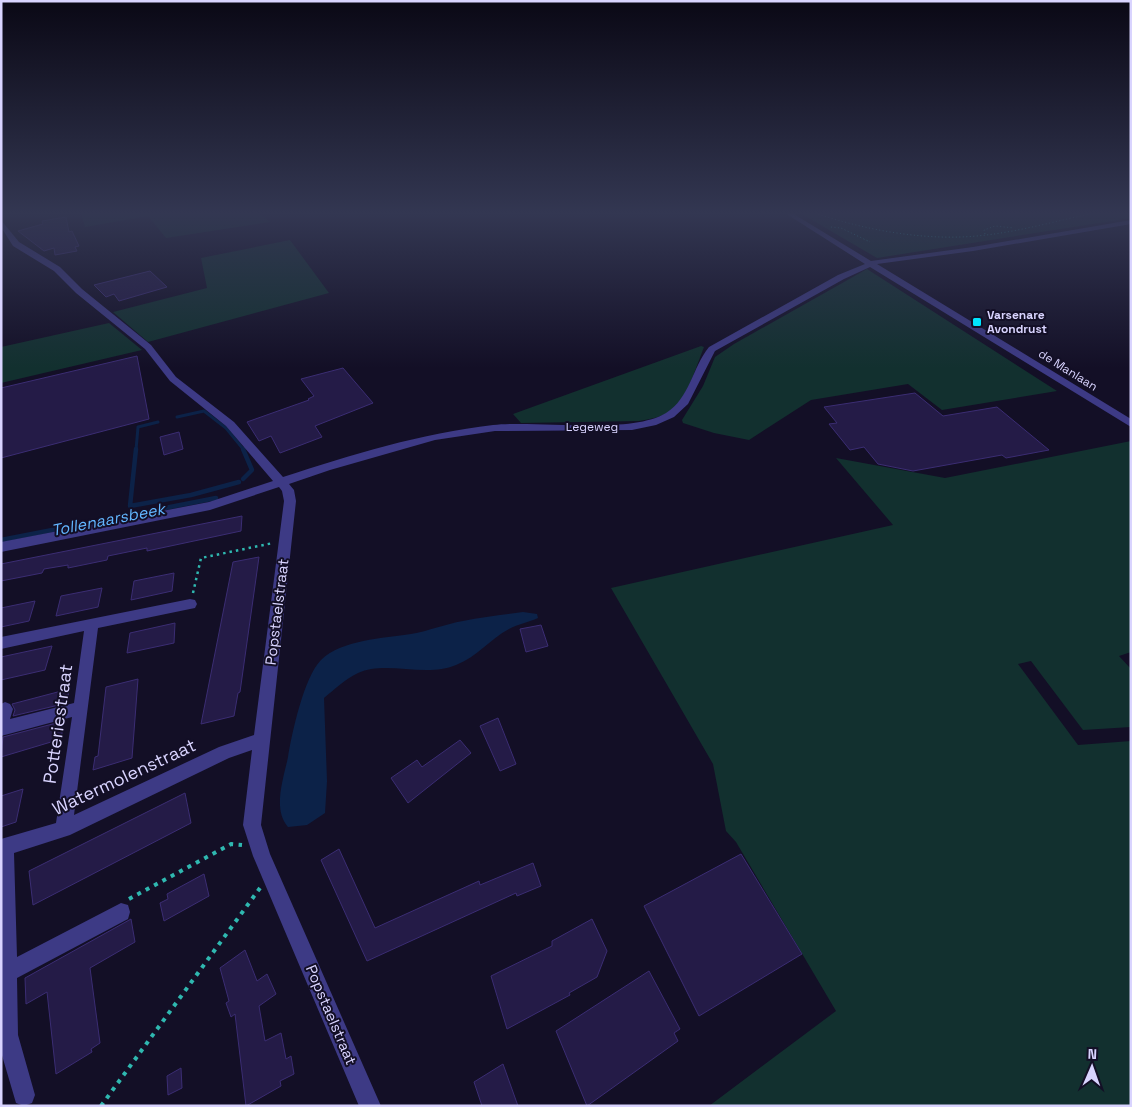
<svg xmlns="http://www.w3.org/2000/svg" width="1132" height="1107" viewBox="0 0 1132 1107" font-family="'Space Grotesk',sans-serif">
	<rect width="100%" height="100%" fill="#130f26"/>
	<!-- green -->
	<g fill="#12302f">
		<path d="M81,213H259L270,222L166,238L148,216L85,227Z"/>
		<path d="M800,213H1131V218L877,258Z"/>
		<path d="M290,240L329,293L148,342L113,312L207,288L201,258Z"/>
		<path d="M867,269L1057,391L942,410L908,384L811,400L749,440L714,433L683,423L682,420L703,386L715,357L734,344Z"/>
		<path d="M109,323L142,350L1,383V347Z"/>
		<path d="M701,346L704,347C697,364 687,399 672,410C663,417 650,419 639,421L521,423L513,414Z"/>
		<path d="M1131,441V652L1119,656L1131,669V727L1083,730L1031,661L1018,664L1078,745L1131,741V1106H709L836,1011L736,842L726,831L713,764L611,588L893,525L836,458L945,478Z"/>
	</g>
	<!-- water -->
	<path fill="#0c2248" d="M523,612L537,614L538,618C529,622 518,624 509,629C490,639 477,657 456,665C425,678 386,660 358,673C345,679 335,689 324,698L327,781L325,813L307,825L288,827C272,809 284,777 288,757C292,733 304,677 321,660C341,640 384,638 411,634C429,631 445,624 463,621C483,617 503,615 523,612Z"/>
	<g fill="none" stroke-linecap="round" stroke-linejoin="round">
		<!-- stream-far1 -->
		<g stroke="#0c2248" stroke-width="3">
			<path d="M177,417L204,411L226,428L244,450"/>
			<path d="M136,450L138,427L158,422"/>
		</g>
		<!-- stream -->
		<g stroke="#0c2248" stroke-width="4.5">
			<path d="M136,449L130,506L191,495L239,482"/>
			<path d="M243,479L252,470L243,449"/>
			<path d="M1,540L216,498"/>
		</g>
	</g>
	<!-- building -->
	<g fill="#241b47" stroke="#3b2d73">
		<path d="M66,217L69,232L72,231L79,246L75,247L77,251L55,255L54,248L44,251L18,231L43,224L42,221Z"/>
		<path d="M150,271L167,287L119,301L114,294L106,297L94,285Z"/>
		<path d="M137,356L149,419L1,458V388Z"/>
		<path d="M343,368L373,403L315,426L322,437L280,453L271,436L259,441L247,422L309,400L308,399L314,396L301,379Z"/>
		<path d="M915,393L943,416L997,407L1049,450L1006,458L1002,455L913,471L878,464L864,447L850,450L829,424L837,423L824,407Z"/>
		<path d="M179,432L183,449L164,455L160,437Z"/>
		<path d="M242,516L241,531L147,551V548L108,556L107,560L68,568V565L44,569L42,573L1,581V564Z"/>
		<path d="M259,557L240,692L238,693L234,716L201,724L233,562Z"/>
		<path d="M174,573L172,591L131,600L134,581Z"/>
		<path d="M102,588L98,607L56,616L61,596Z"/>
		<path d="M35,601L29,621L1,627V608Z"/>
		<path d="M175,623L174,643L127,653L130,633Z"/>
		<path d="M541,625L548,646L526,652L520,629Z"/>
		<path d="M52,646L45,670L1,680V657Z"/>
		<path d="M138,679L132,758L93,770L95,757L98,756L106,687Z"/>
		<path d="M69,689L67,703L13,716L15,710L12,704Z"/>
		<path d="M498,718L516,764L500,771L480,726Z"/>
		<path d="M64,721L61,739L1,757L3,737Z"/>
		<path d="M460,740L471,753L408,803L391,778L417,760L422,767Z"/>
		<path d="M23,789L16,822L1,827V796Z"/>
		<path d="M185,793L191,823L33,905L29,871Z"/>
		<path d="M339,849L375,928L479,881L480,885L533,863L541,886L517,896L516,893L367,961L321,860Z"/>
		<path d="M741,854L802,954L699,1016L644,906Z"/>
		<path d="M204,874L209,896L164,921L160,903L168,899L167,894Z"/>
		<path d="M131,919L135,942L90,968L100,1043L91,1049L92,1052L56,1074L47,992L26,1004L25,978Z"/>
		<path d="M592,919L607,951L597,977L569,993L570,995L507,1029L491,976L552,946V941Z"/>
		<path d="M245,950L257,981L267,974L276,994L259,1006L265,1041L281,1033L286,1059L291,1056L294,1074L280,1081L281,1086L246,1106L235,1014L231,1017L226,1003L229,1001L220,968Z"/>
		<path d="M649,971L680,1029L674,1033L678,1041L587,1106L556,1031Z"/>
		<path d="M503,1064L518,1106H482L474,1082Z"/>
		<path d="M181,1068L182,1088L168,1095L167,1076Z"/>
	</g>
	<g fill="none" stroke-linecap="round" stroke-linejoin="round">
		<!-- path-far2 -->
		<g stroke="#2fb8b0" stroke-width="1" stroke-dasharray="1 2.5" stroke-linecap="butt">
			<path d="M815,213C868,231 930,242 986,235C1022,231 1059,220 1095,213"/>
			<path d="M831,227L841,228L870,242"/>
			<path d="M985,234L984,230L995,226L1014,228"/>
		</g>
		<!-- path-far1 -->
		<path stroke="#2fb8b0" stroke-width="2.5" stroke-dasharray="2.5 4" stroke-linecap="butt" d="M193,593L201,558L273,543"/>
		<!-- path -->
		<g stroke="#2fb8b0" stroke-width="4" stroke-dasharray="4 5.5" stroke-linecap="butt">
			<path d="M129,899L231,844L242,845"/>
			<path d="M101,1106L260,888"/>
		</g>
		<!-- minor -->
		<path fill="#3d3a85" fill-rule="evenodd" d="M785,213H792L871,261L973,247L1131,220V224L973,251L877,264L1131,419V427L870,267L844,279L715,351L688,404L674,417L656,425L632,430L495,431L435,440L330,470L289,484L294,490L296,501L261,825L270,854L381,1106H359L253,856L243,825L252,750L229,758L70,835L14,853L17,957L121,903L128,905L130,912L128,919L17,978L18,1035L35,1095L32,1103L24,1106L16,1103L1,1052V839L56,823L72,717L1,736V704L5,702L10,704L13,709L10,719L74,703L84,631L1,649V637L190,599L195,600L197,604L195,608L190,609L98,628L74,815L219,747L254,735L284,501L282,491L279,487L210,510L1,552V542L209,502L273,481L226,426L170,381L145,349L76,293L54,271L13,246L1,227V220L19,242L60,267L82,289L151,345L176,377L234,422L283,477C351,455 422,433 493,425C538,420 630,435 666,413C690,398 692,368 709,347L838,275L865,264Z"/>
	</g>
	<!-- sky -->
	<linearGradient id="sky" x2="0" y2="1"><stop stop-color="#0a0815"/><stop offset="0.58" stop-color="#333752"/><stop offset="1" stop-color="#333752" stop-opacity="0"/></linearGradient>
	<rect width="1132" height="368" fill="url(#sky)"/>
	<!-- markers -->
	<rect fill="#00e5ff" stroke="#130f26" stroke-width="2" x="972" y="317" width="10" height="10" rx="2.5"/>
	<g text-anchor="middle" stroke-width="4" stroke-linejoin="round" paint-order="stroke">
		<!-- far-poi labels -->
		<g font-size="12" font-weight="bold" fill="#d9d4ff" stroke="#130f26" text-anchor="start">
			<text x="987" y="319">Varsenare<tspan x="987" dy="14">Avondrust</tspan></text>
		</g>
		<!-- far-street labels -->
		<g font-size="12" fill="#d9d4ff" stroke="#130f26">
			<text transform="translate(1068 370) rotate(32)" y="4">de Manlaan</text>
			<text x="592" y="431">Legeweg</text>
		</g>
		<!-- street labels -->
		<g font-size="15" fill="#d9d4ff" stroke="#130f26">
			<text transform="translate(277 612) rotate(-83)" y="5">Popstaelstraat</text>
			<text transform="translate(331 1015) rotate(67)" y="5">Popstaelstraat</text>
		</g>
		<!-- water labels -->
		<g font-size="16" font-style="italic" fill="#62b6ff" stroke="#130f26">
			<text transform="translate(108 519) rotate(-11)" y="6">Tollenaarsbeek</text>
		</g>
		<!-- near-street labels -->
		<g font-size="18" fill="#d9d4ff" stroke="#130f26">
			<text transform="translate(58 724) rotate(-82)" y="6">Potteriestraat</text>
			<text transform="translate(124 777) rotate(-25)" y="6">Watermolenstraat</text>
		</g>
	</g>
	<!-- border -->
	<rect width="1132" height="1107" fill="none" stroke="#d9d4ff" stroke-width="5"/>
	<!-- north arrow -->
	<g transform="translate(1092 1067) rotate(2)" stroke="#130f26" stroke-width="4" paint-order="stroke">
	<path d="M0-4L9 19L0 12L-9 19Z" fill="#d9d4ff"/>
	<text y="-8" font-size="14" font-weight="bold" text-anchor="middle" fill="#d9d4ff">N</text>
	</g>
</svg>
